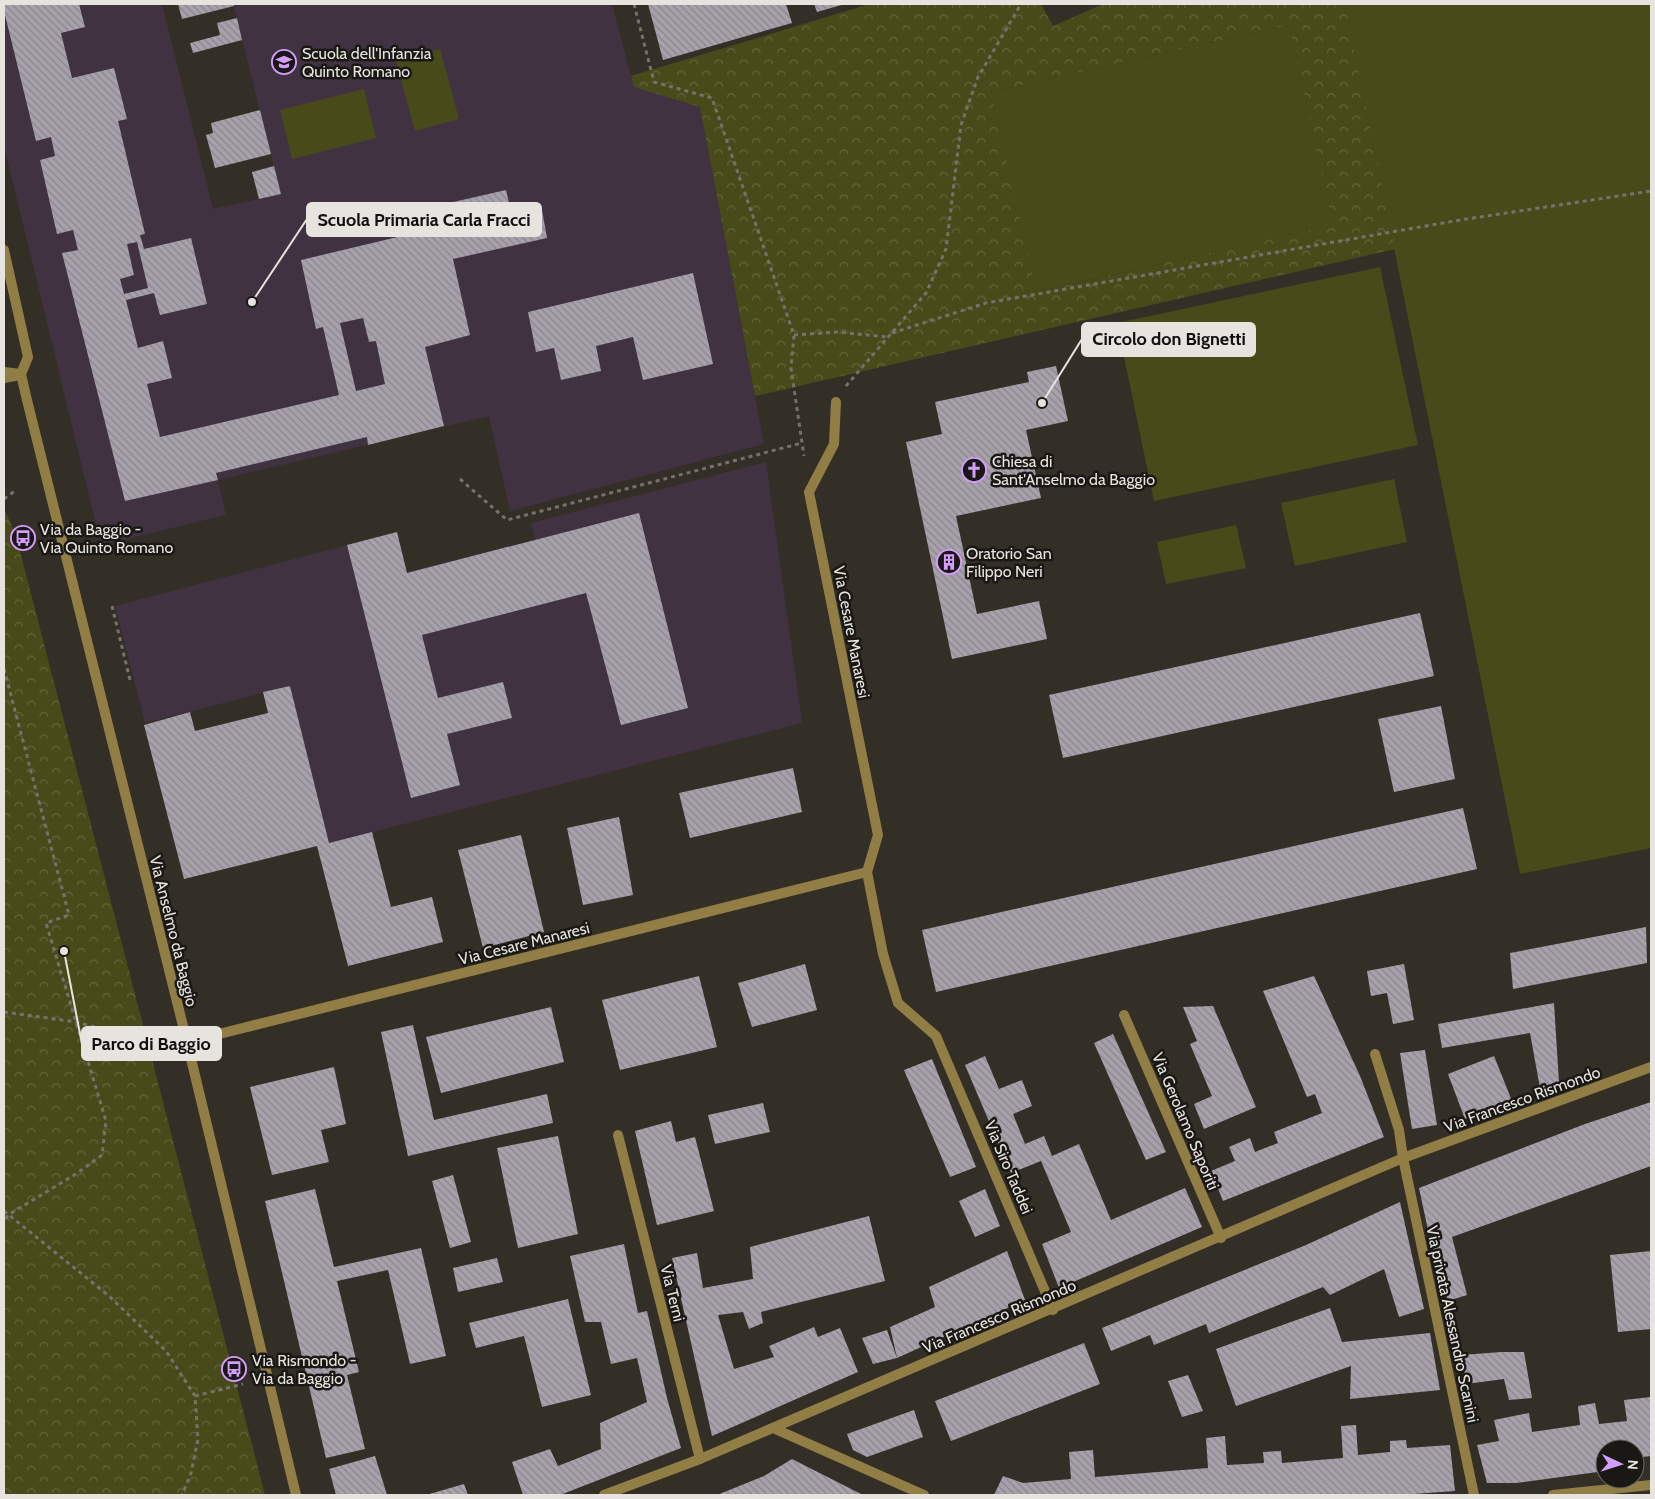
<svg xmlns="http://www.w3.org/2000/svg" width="1655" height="1499" viewBox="0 0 1655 1499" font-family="Cabin,sans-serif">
	<defs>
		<pattern id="park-crowns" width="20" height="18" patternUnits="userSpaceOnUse" patternTransform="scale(1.25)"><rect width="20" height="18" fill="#484b19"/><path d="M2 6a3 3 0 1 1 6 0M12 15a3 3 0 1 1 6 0" fill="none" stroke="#62653a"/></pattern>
		<pattern id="building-back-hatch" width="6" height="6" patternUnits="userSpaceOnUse" patternTransform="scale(1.25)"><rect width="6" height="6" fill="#a7a1ab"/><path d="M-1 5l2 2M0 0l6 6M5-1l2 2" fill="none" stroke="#8a858c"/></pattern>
	</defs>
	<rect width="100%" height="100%" fill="#332f27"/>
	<!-- education -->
	<g fill="#403240">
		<path d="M4,4H162L213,209L281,194L233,4H612L634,87L700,106L764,444L510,511L489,416L218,480L226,515L101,545L4,146Z"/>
		<path d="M766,462L802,723L329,843L290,686L145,723L115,606L397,532L407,572L535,540L531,523Z"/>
	</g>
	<!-- green -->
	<g fill="#484b19">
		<path d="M1345,4H1651V848L1520,874Z"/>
		<path d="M1289,25L1334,225L1035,292L991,92Z"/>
		<path d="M440,49L459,119L415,131L396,61Z"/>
		<path d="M364,89L376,138L292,159L280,110Z"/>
		<path d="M1380,267L1418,445L1154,501L1117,323Z"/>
		<path d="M1394,479L1407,542L1295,566L1281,503Z"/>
		<path d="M1236,525L1246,568L1166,584L1157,542Z"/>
	</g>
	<!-- park -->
	<g fill="url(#park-crowns)" fill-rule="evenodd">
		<path d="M870,4H1041L1053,26L1103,4H1345L1395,249L755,396L700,107L634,87L631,76ZM1289,25L1333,225L1036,292L991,92Z"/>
		<path d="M4,508L16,536L265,1495H4Z"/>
	</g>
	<!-- building -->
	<g fill="url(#building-back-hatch)" fill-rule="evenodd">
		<path d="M4,4H79L85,27L61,33L72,78L114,68L127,119L118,121L145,234L140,235L144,249L191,238L207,304L160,315L154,293L126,300L138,348L163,341L172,378L147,384L160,437L339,395L323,327L316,329L301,260L410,234L405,213L506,190L512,216L542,210L547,238L453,259L470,335L425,347L444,426L368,445L367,437L216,473L218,480L125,501L62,253L78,250L73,230L57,234L40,160L55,156L51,137L36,141L4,11ZM137,242L148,288L124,294L120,279L134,275L127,244ZM363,318L369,342L376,341L385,384L356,391L340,323Z"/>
		<path d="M178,4H233L234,6L182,19Z"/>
		<path d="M648,4H786L792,23L663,60Z"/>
		<path d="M814,4H845L817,12Z"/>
		<path d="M237,18L242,40L193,53L190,43L220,35L217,23Z"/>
		<path d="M260,110L271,154L215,168L206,135L213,133L211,123Z"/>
		<path d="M274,166L281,194L259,199L252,172Z"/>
		<path d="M693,273L713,364L643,380L633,337L596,346L601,371L561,380L554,348L536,352L528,312Z"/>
		<path d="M1056,366L1068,421L1026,430L1041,498L956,516L977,614L1039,601L1047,639L952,659L906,442L942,434L935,402L1029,382L1027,372Z"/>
		<path d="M639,513L688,708L621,725L586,593L422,635L438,698L503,682L512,718L447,734L460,785L411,798L347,545L397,532L407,573Z"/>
		<path d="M1420,613L1434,676L1063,758L1049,695Z"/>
		<path d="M290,686L329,843L372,832L391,907L432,897L443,942L348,966L317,846L184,879L144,725L190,712L195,731L268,713L263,692Z"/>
		<path d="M1441,706L1455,779L1394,792L1378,719Z"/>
		<path d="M793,768L802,812L690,838L679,793Z"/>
		<path d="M1463,808L1477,869L936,992L922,930Z"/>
		<path d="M619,817L633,895L583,905L567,828Z"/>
		<path d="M521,835L544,932L483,948L458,850Z"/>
		<path d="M1646,927L1647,963L1513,989L1510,953Z"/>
		<path d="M805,964L817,1010L752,1027L738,983Z"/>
		<path d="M1404,964L1414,1020L1393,1024L1387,993L1371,996L1367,971Z"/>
		<path d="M699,976L717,1047L620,1070L602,1000Z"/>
		<path d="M1314,976L1360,1076L1384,1137L1223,1201L1211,1171L1235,1161L1229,1147L1250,1138L1255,1152L1278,1143L1274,1132L1322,1113L1315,1094L1307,1097L1263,991Z"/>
		<path d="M1554,1003L1559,1082L1540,1088L1530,1033L1442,1048L1438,1024Z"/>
		<path d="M1213,1006L1256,1107L1204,1129L1194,1104L1212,1096L1190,1044L1197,1041L1183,1007Z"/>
		<path d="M551,1007L564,1062L441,1093L426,1037Z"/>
		<path d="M413,1025L434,1120L547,1094L553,1123L408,1156L381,1032Z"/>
		<path d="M1113,1034L1166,1152L1146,1160L1094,1043Z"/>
		<path d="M1425,1050L1437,1125L1412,1129L1400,1053Z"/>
		<path d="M985,1056L999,1089L1022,1080L1032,1106L1013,1114L1025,1144L1044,1136L1052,1156L1079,1144L1111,1220L1185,1188L1202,1227L1059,1288L1042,1244L1071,1232L1041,1161L1011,1173L965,1065Z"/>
		<path d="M1494,1056L1512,1101L1465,1119L1448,1074Z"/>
		<path d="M932,1059L976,1167L950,1177L904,1070Z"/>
		<path d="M334,1067L346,1124L321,1130L329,1162L272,1175L250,1087Z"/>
		<path d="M1651,1102V1166L1452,1237L1467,1295L1448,1301L1431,1244L1419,1188L1585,1124Z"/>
		<path d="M763,1103L770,1132L715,1144L708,1115Z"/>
		<path d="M671,1121L676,1142L695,1137L714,1211L657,1225L635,1131Z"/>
		<path d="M558,1136L578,1234L518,1248L497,1148Z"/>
		<path d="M453,1175L471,1242L450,1248L432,1181Z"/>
		<path d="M315,1189L334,1267L421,1248L446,1356L410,1364L388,1270L337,1281L359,1372L347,1375L365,1449L326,1458L265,1201Z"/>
		<path d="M985,1189L1000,1226L975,1237L959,1201Z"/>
		<path d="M1400,1202L1424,1309L1399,1317L1384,1269L1330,1295L1323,1287L1209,1333L1206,1324L1154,1345L1150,1335L1111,1351L1102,1328L1306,1245Z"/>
		<path d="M869,1216L885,1281L761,1312L763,1323L749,1329L743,1312L718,1315L734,1369L774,1357L769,1346L814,1327L818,1337L840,1328L858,1372L712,1436L672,1258L697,1253L703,1288L753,1279L750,1247Z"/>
		<path d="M624,1244L638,1313L647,1311L667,1398L681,1448L560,1495H523L512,1462L550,1449L558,1466L601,1449L600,1423L647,1402L637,1358L611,1364L601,1322H585L570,1256Z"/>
		<path d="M1007,1251L1025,1300L897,1358L890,1327L935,1307L929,1287Z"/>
		<path d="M1651,1251V1329L1618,1332L1610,1255Z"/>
		<path d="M497,1258L503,1282L458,1292L453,1268Z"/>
		<path d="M568,1299L591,1395L542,1407L524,1336L476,1348L469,1323Z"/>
		<path d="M1330,1308L1342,1342L1430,1333L1440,1390L1350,1399L1351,1366L1236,1406L1216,1349Z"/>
		<path d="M887,1330L897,1358L873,1364L862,1338Z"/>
		<path d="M1084,1343L1100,1384L951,1441L935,1401Z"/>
		<path d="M1501,1352H1524L1532,1398L1509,1400L1504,1379L1466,1384L1462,1355Z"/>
		<path d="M1188,1375L1203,1411L1182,1417L1168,1381Z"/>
		<path d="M1651,1397V1456L1635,1458V1449H1605V1471L1516,1483H1487L1477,1445L1499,1441L1494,1420L1529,1413L1532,1432L1580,1425L1578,1406L1595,1403L1599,1424L1627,1421L1624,1400Z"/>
		<path d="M914,1410L923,1437L867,1457L853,1450L847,1434Z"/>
		<path d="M1356,1425L1358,1455L1390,1452V1441L1406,1440L1407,1448L1450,1445L1455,1491L1400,1495H994L1003,1476L1023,1483L1071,1479L1069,1452L1093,1450L1095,1477L1208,1468L1206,1438L1225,1436L1227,1465L1264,1463L1263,1452L1281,1451L1282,1463L1343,1458L1341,1426Z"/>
		<path d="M375,1456L387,1495H336L329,1469Z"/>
		<path d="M792,1459L863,1495H717L764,1476Z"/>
		<path d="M464,1484L468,1495H426Z"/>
	</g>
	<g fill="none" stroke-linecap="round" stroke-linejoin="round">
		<!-- path -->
		<g stroke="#75726b" stroke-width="3" stroke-dasharray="4 4" stroke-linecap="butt">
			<path d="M634,4L654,82L712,98L794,335L791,368L804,456"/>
			<path d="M892,333L986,303L1460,220L1651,191"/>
			<path d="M794,335L837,332L888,337"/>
			<path d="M846,386L926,293L946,249L961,125L978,77L1021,4"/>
			<path d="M460,479L507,520L802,443"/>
			<path d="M4,499L16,490"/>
			<path d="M112,606L130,680"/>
			<path d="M4,669L69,915L46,923L106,1121L102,1155L76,1174L8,1215L4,1222"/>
			<path d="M4,1012L76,1022L153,1042"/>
			<path d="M4,1211L109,1296L166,1351L195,1396L198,1439L191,1473L182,1495"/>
			<path d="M195,1396L243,1384"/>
		</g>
		<!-- service -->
		<g stroke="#917e45" stroke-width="10">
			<path d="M4,378L20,375"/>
			<path d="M1403,1158L1474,1495"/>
		</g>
		<!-- minor -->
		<g stroke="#917e45" stroke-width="10">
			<path d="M836,402L834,444L809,492L878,835L867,872L883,954L898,1003L936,1036L1053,1310"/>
			<path d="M1124,1015L1221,1238"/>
			<path d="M187,1042L867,872"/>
			<path d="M1375,1054L1399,1130L1403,1158"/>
			<path d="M618,1135L700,1459"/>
			<path d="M773,1428L924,1495"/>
			<path d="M604,1495L700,1459L1403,1158L1651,1067"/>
			<path d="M1553,1495L1651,1485"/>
		</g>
		<!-- tertiary -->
		<g stroke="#917e45" stroke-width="10">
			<path d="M4,250L28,357L21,374L26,396L187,1042L296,1495"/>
			<path d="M4,372L21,374"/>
		</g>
	</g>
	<!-- icons -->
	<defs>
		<symbol id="school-ring" viewBox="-11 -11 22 22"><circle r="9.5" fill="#191814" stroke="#d49cfc" stroke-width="1.5"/><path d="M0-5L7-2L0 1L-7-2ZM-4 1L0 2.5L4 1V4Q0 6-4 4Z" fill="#d49cfc"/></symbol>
		<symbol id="church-ring" viewBox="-11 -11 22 22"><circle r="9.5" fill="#191814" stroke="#d49cfc" stroke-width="1.5"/><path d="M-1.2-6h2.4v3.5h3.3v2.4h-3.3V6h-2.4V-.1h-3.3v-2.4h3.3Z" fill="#d49cfc"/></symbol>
		<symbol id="bus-ring" viewBox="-11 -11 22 22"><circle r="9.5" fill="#191814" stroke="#d49cfc" stroke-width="1.5"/><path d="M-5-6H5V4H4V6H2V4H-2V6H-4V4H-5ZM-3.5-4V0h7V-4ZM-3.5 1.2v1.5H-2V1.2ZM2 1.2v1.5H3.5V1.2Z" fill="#d49cfc"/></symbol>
		<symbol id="building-ring" viewBox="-11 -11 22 22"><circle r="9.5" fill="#191814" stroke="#d49cfc" stroke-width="1.5"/><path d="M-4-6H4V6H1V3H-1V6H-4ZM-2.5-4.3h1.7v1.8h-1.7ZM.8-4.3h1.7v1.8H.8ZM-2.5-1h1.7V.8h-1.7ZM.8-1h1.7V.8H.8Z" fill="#d49cfc"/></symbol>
	</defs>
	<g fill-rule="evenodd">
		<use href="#school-ring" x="270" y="48" width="28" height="28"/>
		<use href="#church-ring" x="960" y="456" width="28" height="28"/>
		<use href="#bus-ring" x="9" y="524" width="28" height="28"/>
		<use href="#building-ring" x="935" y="548" width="28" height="28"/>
		<use href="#bus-ring" x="220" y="1355" width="28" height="28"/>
	</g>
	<g text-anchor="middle" stroke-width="5" stroke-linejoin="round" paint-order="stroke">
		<!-- poi labels -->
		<g font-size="16" fill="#e7e4df" stroke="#191814" text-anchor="start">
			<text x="302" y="59">Scuola dell'Infanzia<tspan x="302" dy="18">Quinto Romano</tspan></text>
			<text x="992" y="467">Chiesa di<tspan x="992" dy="18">Sant'Anselmo da Baggio</tspan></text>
			<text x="40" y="535">Via da Baggio -<tspan x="40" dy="18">Via Quinto Romano</tspan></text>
			<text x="966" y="559">Oratorio San<tspan x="966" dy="18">Filippo Neri</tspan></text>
			<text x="252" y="1366">Via Rismondo -<tspan x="252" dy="18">Via da Baggio</tspan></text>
		</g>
		<!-- street labels -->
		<g font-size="16" fill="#e7e4df" stroke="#191814">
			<text transform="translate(852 632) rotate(79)" y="6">Via Cesare Manaresi</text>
			<text transform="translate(174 931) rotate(76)" y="6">Via Anselmo da Baggio</text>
			<text transform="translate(524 943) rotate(-14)" y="6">Via Cesare Manaresi</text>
			<text transform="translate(1522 1099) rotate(-20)" y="6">Via Francesco Rismondo</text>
			<text transform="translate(1186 1121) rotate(67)" y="6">Via Gerolamo Saporiti</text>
			<text transform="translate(1009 1167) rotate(67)" y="6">Via Siro Taddei</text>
			<text transform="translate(673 1293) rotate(76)" y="6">Via Terni</text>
			<text transform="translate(999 1316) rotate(-23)" y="6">Via Francesco Rismondo</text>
			<text transform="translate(1453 1324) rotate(78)" y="6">Via privata Alessandro Scanini</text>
		</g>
	</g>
	<!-- callouts -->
	<path fill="none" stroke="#e7e4df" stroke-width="2" d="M252 302L307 219M1042 403L1082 339M64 951L82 1044"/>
	<g fill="#e7e4df" stroke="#191814" stroke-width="2">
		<circle cx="252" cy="302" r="5"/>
		<circle cx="1042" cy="403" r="5"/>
		<circle cx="64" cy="951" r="5"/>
	</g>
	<g fill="#e7e4df" stroke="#e7e4df" stroke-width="2">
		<rect x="307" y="203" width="234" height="33" rx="5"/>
		<rect x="1082" y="323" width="173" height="33" rx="5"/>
		<rect x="82" y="1027" width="139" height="33" rx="5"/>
	</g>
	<g font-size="18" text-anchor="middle" font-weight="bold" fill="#111">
		<text x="424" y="226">Scuola Primaria Carla Fracci</text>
		<text x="1169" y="345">Circolo don Bignetti</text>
		<text x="151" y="1050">Parco di Baggio</text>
	</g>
	<!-- border -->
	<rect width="1655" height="1499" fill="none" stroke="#e7e4df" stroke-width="10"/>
	<!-- north arrow -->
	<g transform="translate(1620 1464) rotate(94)"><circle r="24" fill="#191814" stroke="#6b6a65"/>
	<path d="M0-4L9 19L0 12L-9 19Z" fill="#d49cfc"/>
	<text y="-8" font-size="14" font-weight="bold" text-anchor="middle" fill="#e7e4df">N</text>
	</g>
</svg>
